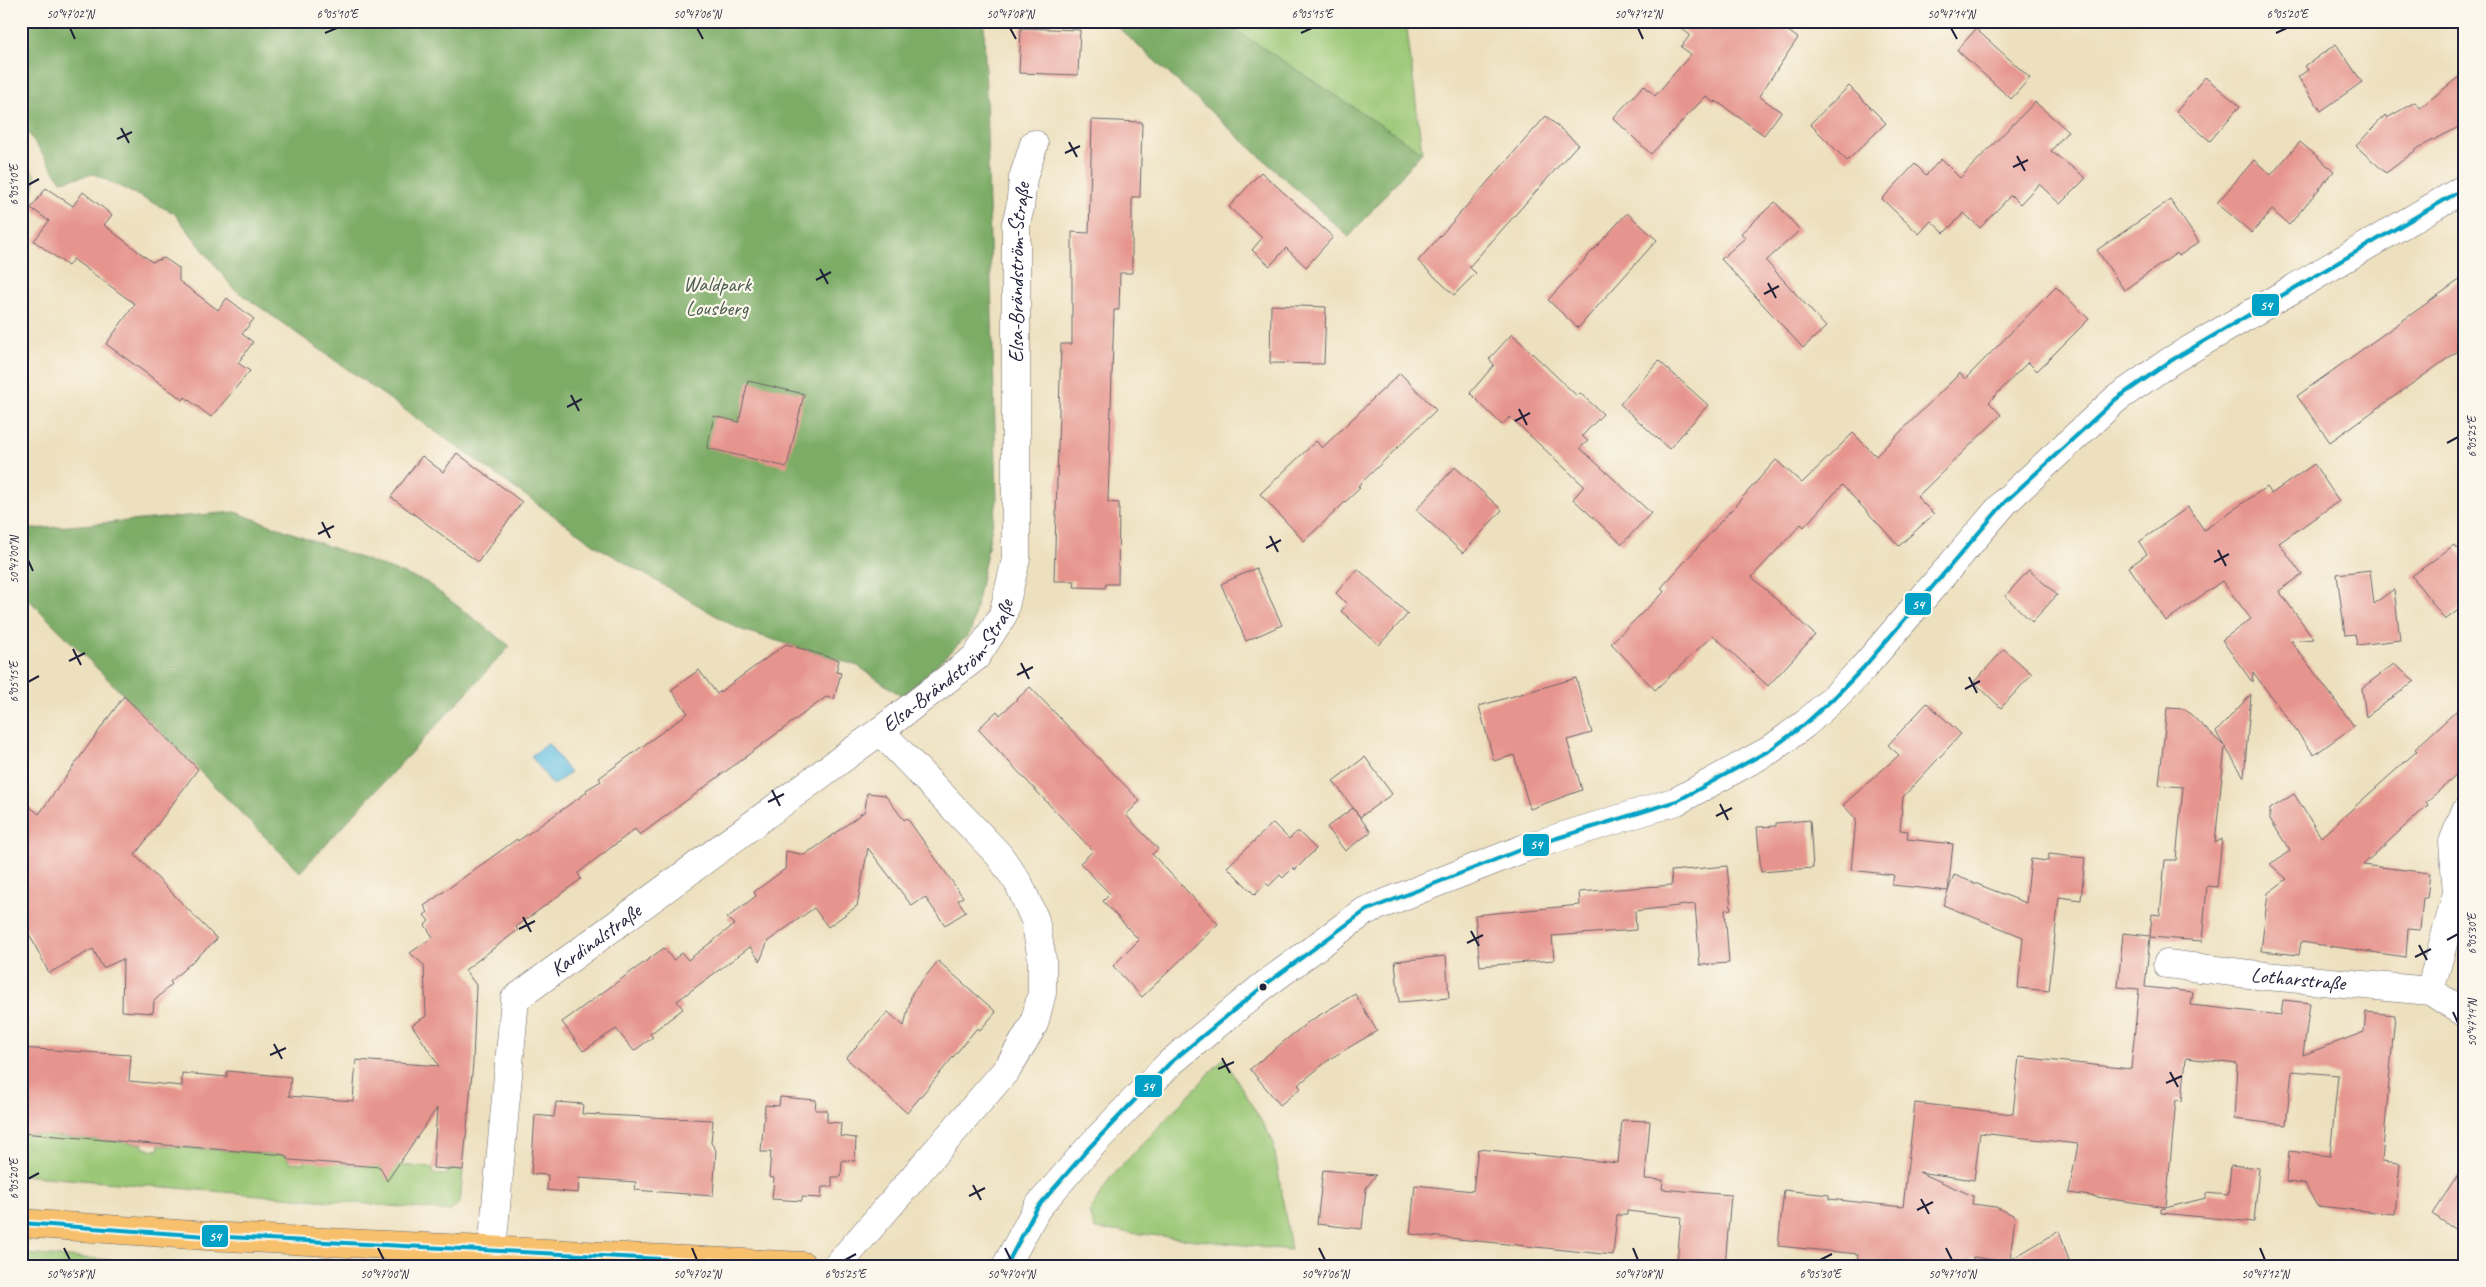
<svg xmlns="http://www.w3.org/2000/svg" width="2486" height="1287" viewBox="0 0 2486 1287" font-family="Caveat,sans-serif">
	<rect width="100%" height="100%" fill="#fbf7ec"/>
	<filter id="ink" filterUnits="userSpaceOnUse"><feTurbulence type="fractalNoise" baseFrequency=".02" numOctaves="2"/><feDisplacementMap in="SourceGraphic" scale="10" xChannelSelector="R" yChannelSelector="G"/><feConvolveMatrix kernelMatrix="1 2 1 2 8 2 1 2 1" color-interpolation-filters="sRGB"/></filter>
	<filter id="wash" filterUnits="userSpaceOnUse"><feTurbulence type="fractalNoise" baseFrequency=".0096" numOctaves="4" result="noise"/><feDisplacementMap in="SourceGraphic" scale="20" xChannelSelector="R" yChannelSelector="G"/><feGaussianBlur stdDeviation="1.12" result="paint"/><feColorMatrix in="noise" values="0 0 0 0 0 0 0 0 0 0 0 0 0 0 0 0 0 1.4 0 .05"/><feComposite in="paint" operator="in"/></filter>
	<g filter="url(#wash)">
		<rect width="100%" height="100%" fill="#ede0be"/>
		<!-- green -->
		<g fill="#9ac774" stroke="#5e7458">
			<path d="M1111,21H1406L1422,152L1349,237Z"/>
			<path d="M21,154L36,177L21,252Z"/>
			<path d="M1224,1058L1273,1141L1291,1250L1095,1229L1089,1213L1110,1178Z"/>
			<path d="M21,1133L143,1144V1148L158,1150L159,1145L285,1155L290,1162L304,1163V1157L342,1160V1164L356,1166L357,1161L379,1166L381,1170L398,1165L433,1168V1174L447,1175L448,1169L463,1170L460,1202L451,1211L21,1175Z"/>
			<path d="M21,1254L126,1261L285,1266H21Z"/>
		</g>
		<!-- forest -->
		<g fill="#7bac66" stroke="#4e6750">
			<path d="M21,21H984L997,501L971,632L903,697L858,666L739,629L598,547L233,288L174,213L94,174L61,181L21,122Z"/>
			<path d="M1111,21H1222L1422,152L1349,237Z"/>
			<path d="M235,512L426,582L510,646L300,872L21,592V530Z"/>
		</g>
		<!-- water -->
		<path fill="#65c1e3" stroke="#44728f" d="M548,743L570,773L553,785L531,756Z"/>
		<g id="blocks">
			<!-- building -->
			<g fill="#e6958e">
				<path d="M1671,21H1774L1798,38L1759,96L1781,112L1764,135L1716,101L1714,103L1706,96L1651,154L1613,118L1644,85L1655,96L1691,54L1681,47L1690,35Z"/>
				<path d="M1021,28L1080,30L1078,75L1019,73Z"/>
				<path d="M1976,29L2030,78L2011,99L1957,50Z"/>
				<path d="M2336,44L2362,82L2321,111L2298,77L2308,70L2305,66Z"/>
				<path d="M2465,72V124L2420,147L2386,173L2356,146L2385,115L2387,118L2415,102L2420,108Z"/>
				<path d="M2205,77L2240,106L2210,141L2176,112Z"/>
				<path d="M1849,86L1886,123L1847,161L1810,124Z"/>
				<path d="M2035,102L2068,131L2051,151L2086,178L2060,204L2039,184L2020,204L2011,195L1980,228L1964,213L1944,233L1931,221L1919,234L1882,199L1915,164L1926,175L1941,159L1960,178Z"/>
				<path d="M1546,116L1578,144L1469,267L1476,273L1454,295L1418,261Z"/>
				<path d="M1092,120L1142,122L1140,197H1132V273H1120L1119,310H1114L1108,502L1119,503L1118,584H1106L1105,588L1074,587L1075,581H1054L1061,344H1072V232L1089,233Z"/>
				<path d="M2300,142L2334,171L2289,225L2272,210L2252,233L2217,203L2254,160L2271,175Z"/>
				<path d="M1261,172L1333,237L1306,267L1286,248L1270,266L1252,250L1262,238L1229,207Z"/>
				<path d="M46,188L73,206L83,192L112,215L104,225L152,262L164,258L179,268V281L218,310L227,298L254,319L242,334L253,342L238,363L250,371L211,417L185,397L183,400L106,344L135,304L73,259L68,266L34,241L49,221L31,208Z"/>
				<path d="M2170,200L2199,242L2179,256L2177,253L2124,290L2097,250Z"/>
				<path d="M1775,202L1800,230L1766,261L1826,327L1803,348L1721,259L1745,238L1741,233Z"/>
				<path d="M1627,213L1657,240L1578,328L1548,300Z"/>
				<path d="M2465,276V346L2330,442L2297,396Z"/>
				<path d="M2056,287L2089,319L2037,371L2028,362L1989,402L2001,415L1917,497L1934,514L1899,546L1842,485L1804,527L1801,524L1752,577L1815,635L1768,686L1713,635L1655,690L1611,643L1664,592L1661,588L1776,460L1802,483L1853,433L1876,456L1960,373L1965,379Z"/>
				<path d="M1271,305L1326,307L1324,364L1270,363Z"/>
				<path d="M1512,334L1577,396L1580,393L1603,414L1582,436L1588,441L1580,448L1651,513L1622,544L1573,499L1584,486L1510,417L1502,425L1470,393L1494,365L1489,359Z"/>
				<path d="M1659,361L1708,405L1669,449L1620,404Z"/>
				<path d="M1400,373L1436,410L1358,486L1360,488L1304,541L1260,494L1316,441L1322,448Z"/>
				<path d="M748,381L804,394L787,467L707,448L714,416L739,422Z"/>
				<path d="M457,453L522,502L478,562L391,497L422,456L443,472Z"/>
				<path d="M2314,464L2339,501L2279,543L2302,575L2279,591L2314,639L2291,641L2354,726L2314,755L2253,672L2252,682L2222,640L2251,619L2222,581L2166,621L2129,567L2147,554L2139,542L2188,507L2204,530L2266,487L2271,494Z"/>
				<path d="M1455,467L1502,510L1463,553L1416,510Z"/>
				<path d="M2454,545L2465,559V605L2445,620L2412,576Z"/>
				<path d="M1256,568L1282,625L1246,641L1221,584Z"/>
				<path d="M1358,569L1408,614L1379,645L1341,611L1347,604L1336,593Z"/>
				<path d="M2029,570L2057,595L2032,622L2005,596Z"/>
				<path d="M2370,570L2374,604L2394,589L2400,640L2357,645L2355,634L2345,635L2337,574Z"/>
				<path d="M786,644L839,660L836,672L841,673L834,699L826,697L640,835L635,829L578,873L581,879L516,927L518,930L465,970L476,985L473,1063L463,1170L433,1168L437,1108L387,1181L380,1167L289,1160L285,1155L21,1133V1048L131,1055L129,1081L182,1086V1073L227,1077V1071L291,1077L289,1096L353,1101L356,1060L439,1066L412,1025L426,1016L424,965L410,953L433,937L425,925L429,921L424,915L428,912L424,906L517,839L518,841L587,792L586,790L601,781L599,778L688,713L671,690L699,670L717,694Z"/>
				<path d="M2004,649L2032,674L2001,708L1974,682Z"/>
				<path d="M2394,664L2415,681L2366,717L2362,688Z"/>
				<path d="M1576,678L1592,733L1567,740L1582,790L1530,809L1514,755L1494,761L1479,706Z"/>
				<path d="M1030,687L1140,801L1126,815L1158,849L1152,854L1218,924L1142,997L1113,966L1139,940L1103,901L1110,894L1080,863L1093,851L978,729L997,711L1000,715Z"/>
				<path d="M2251,694L2244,777L2225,747L2215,843L2222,839L2217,887L2207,886L2202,941L2150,937L2145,987L2193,992L2191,1005L2281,1015L2283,1000L2310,1003L2303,1055L2364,1032L2366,1012L2395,1015L2382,1161L2400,1163L2395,1214L2317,1206L2305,1184L2286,1182L2289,1151L2330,1156L2338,1075L2292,1071L2286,1125L2234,1119L2237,1064L2186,1058L2182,1101L2176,1100L2166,1207L2069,1193L2078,1144L1980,1133L1974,1180L1919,1172L1973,1196L1972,1204L1996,1207L2015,1216L2010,1260L2059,1231L2071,1266H2001L2007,1262L1973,1257L1972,1266H1857L1858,1254L1778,1246L1784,1190L1829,1195V1199L1903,1207L1915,1103L2013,1114L2019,1057L2131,1069L2139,989L2118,987L2123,933L2150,936L2152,914L2160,915L2165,860H2176L2183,787L2159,785L2167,708L2185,709L2224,746L2216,732Z"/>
				<path d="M124,696L198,769L135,855L217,939L170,982L172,984L154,1001L153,1013L122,1011L123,959L103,968L93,949L49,973L21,918V800L39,814Z"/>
				<path d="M1927,703L1961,734L1903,797L1900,830L1908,831L1907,839L1953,844L1948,891L1892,885L1894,875L1851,870L1856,819L1843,805L1899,755L1888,745Z"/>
				<path d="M2465,703V768L2426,802L2428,805L2363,865L2430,873L2427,898H2423L2420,930L2408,929L2406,957L2301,942L2299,955L2261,951L2268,893L2287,879L2270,864L2290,851L2270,819V809L2294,794L2321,837L2417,751L2415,749Z"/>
				<path d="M1365,757L1392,794L1360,817L1333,781Z"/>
				<path d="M867,793L885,795L904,820L907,818L963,897L958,900L966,912L945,925L925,897L912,906L868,848L857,906L828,927L814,908L768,941L760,961L750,947L677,1001L683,1009L650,1034L653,1037L634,1051L616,1029L583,1051L562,1022L664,948L673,960L682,953L688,960L735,924L727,918L756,896L754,892L785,869L786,851L804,855L821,844L865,811Z"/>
				<path d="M1353,808L1371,832L1345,851L1327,827Z"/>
				<path d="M1810,820L1813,868L1761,872L1757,827L1776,826V823Z"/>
				<path d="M1273,823L1289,839L1298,831L1316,849L1295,870L1294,867L1283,878L1280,875L1269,886L1266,883L1255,895L1227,867Z"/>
				<path d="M2049,854L2085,858L2081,900L2059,897L2049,991L2018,988L2023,937L1943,905L1954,875L2026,903L2031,859L2048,861Z"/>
				<path d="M1727,866L1731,909L1725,910L1729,963L1700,965L1695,904L1635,911L1636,930L1552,936L1554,960L1480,966L1475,915L1580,905L1579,892L1672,885L1671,871Z"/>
				<path d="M1446,956L1449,998L1399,1002L1395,961Z"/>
				<path d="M938,961L996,1012L980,1030L977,1028L907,1113L846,1058L888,1012L904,1026L912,993Z"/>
				<path d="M1355,994L1377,1031L1331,1058L1298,1085L1301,1088L1280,1105L1250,1069L1308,1022Z"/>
				<path d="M780,1097L816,1100L815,1110H827V1122L841,1123L840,1136L856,1138L855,1161L842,1160L841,1177H832V1187H822L821,1198L802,1197V1201L772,1199L774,1178L769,1177L771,1152H761L765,1105L779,1106Z"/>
				<path d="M556,1102L583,1104L582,1114L713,1120L711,1143L716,1150L713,1196L635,1190L636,1182L579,1178L578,1193L547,1190L548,1175L531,1174L535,1115L554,1117Z"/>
				<path d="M1622,1120L1650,1121L1645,1179L1663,1180L1662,1189L1731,1195L1725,1266L1677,1264L1681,1217L1627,1211V1215H1617L1613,1255L1410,1234L1415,1185L1473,1191L1478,1149L1618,1163Z"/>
				<path d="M2231,1165L2259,1168L2254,1222L2161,1213V1209L2206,1198V1193L2228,1195Z"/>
				<path d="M2465,1165V1236L2432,1214Z"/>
				<path d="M1323,1170L1376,1175L1366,1188L1362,1229L1317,1224Z"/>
			</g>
		</g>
	</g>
	<g filter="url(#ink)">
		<use href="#blocks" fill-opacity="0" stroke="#696469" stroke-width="1"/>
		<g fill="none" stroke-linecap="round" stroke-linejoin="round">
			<defs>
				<g id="minor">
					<path id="s1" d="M2167,964L2266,976L2430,991L2465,1013"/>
					<path d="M2430,991L2457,893L2453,842L2465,812"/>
					<path id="s2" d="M492,1250L515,999L880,731L976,657L1003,615L1016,559V223L1020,208L1023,178L1034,144"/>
					<path d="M837,1266L1008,1068L1034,1024L1042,993V959L1035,920L1019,884L999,855L880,731"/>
					<path d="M1006,1266L1037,1208L1088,1149L1170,1063L1262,987L1365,911L1525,848L1677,801L1770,750L1805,724L1836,696L1864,667L2005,502L2116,399L2172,360L2465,188"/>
				</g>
				<path id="major" d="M21,1223L207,1236L803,1266"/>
			</defs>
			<!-- minor casing -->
			<use href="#minor" stroke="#696469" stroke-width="29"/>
			<!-- major casing -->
			<use href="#major" stroke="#696469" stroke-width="29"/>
			<!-- minor -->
			<use href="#minor" stroke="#fff" stroke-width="28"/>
			<!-- major -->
			<use href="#major" stroke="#f7c06c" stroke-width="28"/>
			<defs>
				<g id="bus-1">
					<path d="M21,1223L207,1236L798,1266"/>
					<path d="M1006,1266L1037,1208L1088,1149L1170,1063L1262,987L1365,911L1525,848L1677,801L1770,750L1805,724L1836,696L1864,667L2005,502L2116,399L2172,360L2465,188"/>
				</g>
			</defs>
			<!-- bus-1 casing -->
			<use href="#bus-1" stroke="#fbf7ec" stroke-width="8"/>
			<!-- bus-1 -->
			<use href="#bus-1" stroke="#02a2c7" stroke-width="4"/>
		</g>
	</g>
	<!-- ticks -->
	<path fill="none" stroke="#22223b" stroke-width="2" d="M70,28L75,39M697,28L703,39M1010,28L1016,39M1638,28L1643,39M1951,28L1957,39M325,33L337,28M1301,33L1312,28M2276,33L2287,28M121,128L129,143M117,139L132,132M1069,142L1077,157M1065,153L1080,146M2017,156L2025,171M2013,167L2028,160M28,185L39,179M820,269L828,284M816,280L831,272M1768,283L1776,298M1764,294L1779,286M571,395L579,411M567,407L582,399M1519,409L1527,425M1515,421L1530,413M2447,443L2458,437M322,522L330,538M318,534L334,526M1270,536L1278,552M1266,548L1281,540M2218,550L2226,566M28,560L33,571M2214,562L2229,554M73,649L81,665M69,661L85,653M1021,663L1029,679M1017,675L1033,667M1969,677L1977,693M28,682L39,676M1965,689L1980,681M772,790L780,806M768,802L784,794M1720,804L1728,820M1716,816L1732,808M523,917L531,932M519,929L535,921M1471,931L1479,946M2447,940L2458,934M1467,943L1483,935M2419,945L2427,960M2415,957L2431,949M2453,1012L2458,1023M274,1044L282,1059M270,1055L286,1048M1222,1058L1230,1073M1218,1069L1234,1062M2170,1072L2178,1087M2166,1083L2182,1076M28,1179L39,1173M973,1185L981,1200M969,1196L985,1188M1921,1199L1929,1214M1917,1210L1933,1202M64,1248L70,1260M378,1248L384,1260M692,1248L697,1260M1005,1248L1011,1260M1319,1248L1325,1260M1633,1248L1638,1260M1946,1248L1952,1260M2260,1248L2265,1260M845,1260L856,1254M1820,1260L1832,1254"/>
	<!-- markers -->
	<circle fill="#22223b" stroke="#fbf7ec" stroke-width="2" cx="1263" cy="987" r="4.5"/>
	<g text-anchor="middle" stroke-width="4.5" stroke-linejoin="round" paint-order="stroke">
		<!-- street labels -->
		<g font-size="21" fill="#22223b" stroke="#fbf7ec">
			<text dy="7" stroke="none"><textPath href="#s2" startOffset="1220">Elsa-Brändström-Straße</textPath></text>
			<text dy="7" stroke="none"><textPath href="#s2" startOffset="801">Elsa-Brändström-Straße</textPath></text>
			<text dy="7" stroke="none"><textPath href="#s2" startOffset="352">Kardinalstraße</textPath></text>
			<text dy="7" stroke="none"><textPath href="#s1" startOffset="132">Lotharstraße</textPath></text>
		</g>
		<!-- park labels -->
		<g font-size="21" fill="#4c5c4f" stroke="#fbf7ec">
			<text x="717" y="291">Waldpark<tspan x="717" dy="24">Lousberg</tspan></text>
		</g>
	</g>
	<g stroke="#fbf7ec" stroke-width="2">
		<rect x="2251" y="293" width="29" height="24" rx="5" fill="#02a2c7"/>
		<rect x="1904" y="592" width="28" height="24" rx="5" fill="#02a2c7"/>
		<rect x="1522" y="833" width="28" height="24" rx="5" fill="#02a2c7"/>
		<rect x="1134" y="1074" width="29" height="24" rx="5" fill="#02a2c7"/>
		<rect x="201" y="1224" width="28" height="24" rx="5" fill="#02a2c7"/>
	</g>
	<g font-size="14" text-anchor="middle" font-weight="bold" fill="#fff">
		<text x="2266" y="310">54</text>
		<text x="1918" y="609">54</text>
		<text x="1536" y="849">54</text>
		<text x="1148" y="1091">54</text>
		<text x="215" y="1241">54</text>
	</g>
	<!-- margin -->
	<rect width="2486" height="1287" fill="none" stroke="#fbf7ec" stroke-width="55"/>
	<rect x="28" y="28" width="2430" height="1232" fill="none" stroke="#22223b" stroke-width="2"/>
	<g font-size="12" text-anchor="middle" fill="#22223b">
		<text x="70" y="18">50°47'02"N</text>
		<text x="337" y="18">6°05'10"E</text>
		<text x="697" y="18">50°47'06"N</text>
		<text x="1010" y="18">50°47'08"N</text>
		<text x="1312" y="18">6°05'15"E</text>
		<text x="1638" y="18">50°47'12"N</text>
		<text x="1951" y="18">50°47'14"N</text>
		<text x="2287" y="18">6°05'20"E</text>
		<text transform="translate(14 185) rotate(-90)" y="4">6°05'10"E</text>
		<text transform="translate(2472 437) rotate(-90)" y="4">6°05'25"E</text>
		<text transform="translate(14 560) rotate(-90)" y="4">50°47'00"N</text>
		<text transform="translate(14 682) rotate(-90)" y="4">6°05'15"E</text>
		<text transform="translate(2472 934) rotate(-90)" y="4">6°05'30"E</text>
		<text transform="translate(2472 1023) rotate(-90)" y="4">50°47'14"N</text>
		<text transform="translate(14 1179) rotate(-90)" y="4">6°05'20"E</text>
		<text x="70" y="1278">50°46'58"N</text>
		<text x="384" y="1278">50°47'00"N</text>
		<text x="697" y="1278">50°47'02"N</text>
		<text x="845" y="1278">6°05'25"E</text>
		<text x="1011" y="1278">50°47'04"N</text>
		<text x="1325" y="1278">50°47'06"N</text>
		<text x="1638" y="1278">50°47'08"N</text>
		<text x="1820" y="1278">6°05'30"E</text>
		<text x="1952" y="1278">50°47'10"N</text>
		<text x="2265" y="1278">50°47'12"N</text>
	</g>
</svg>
